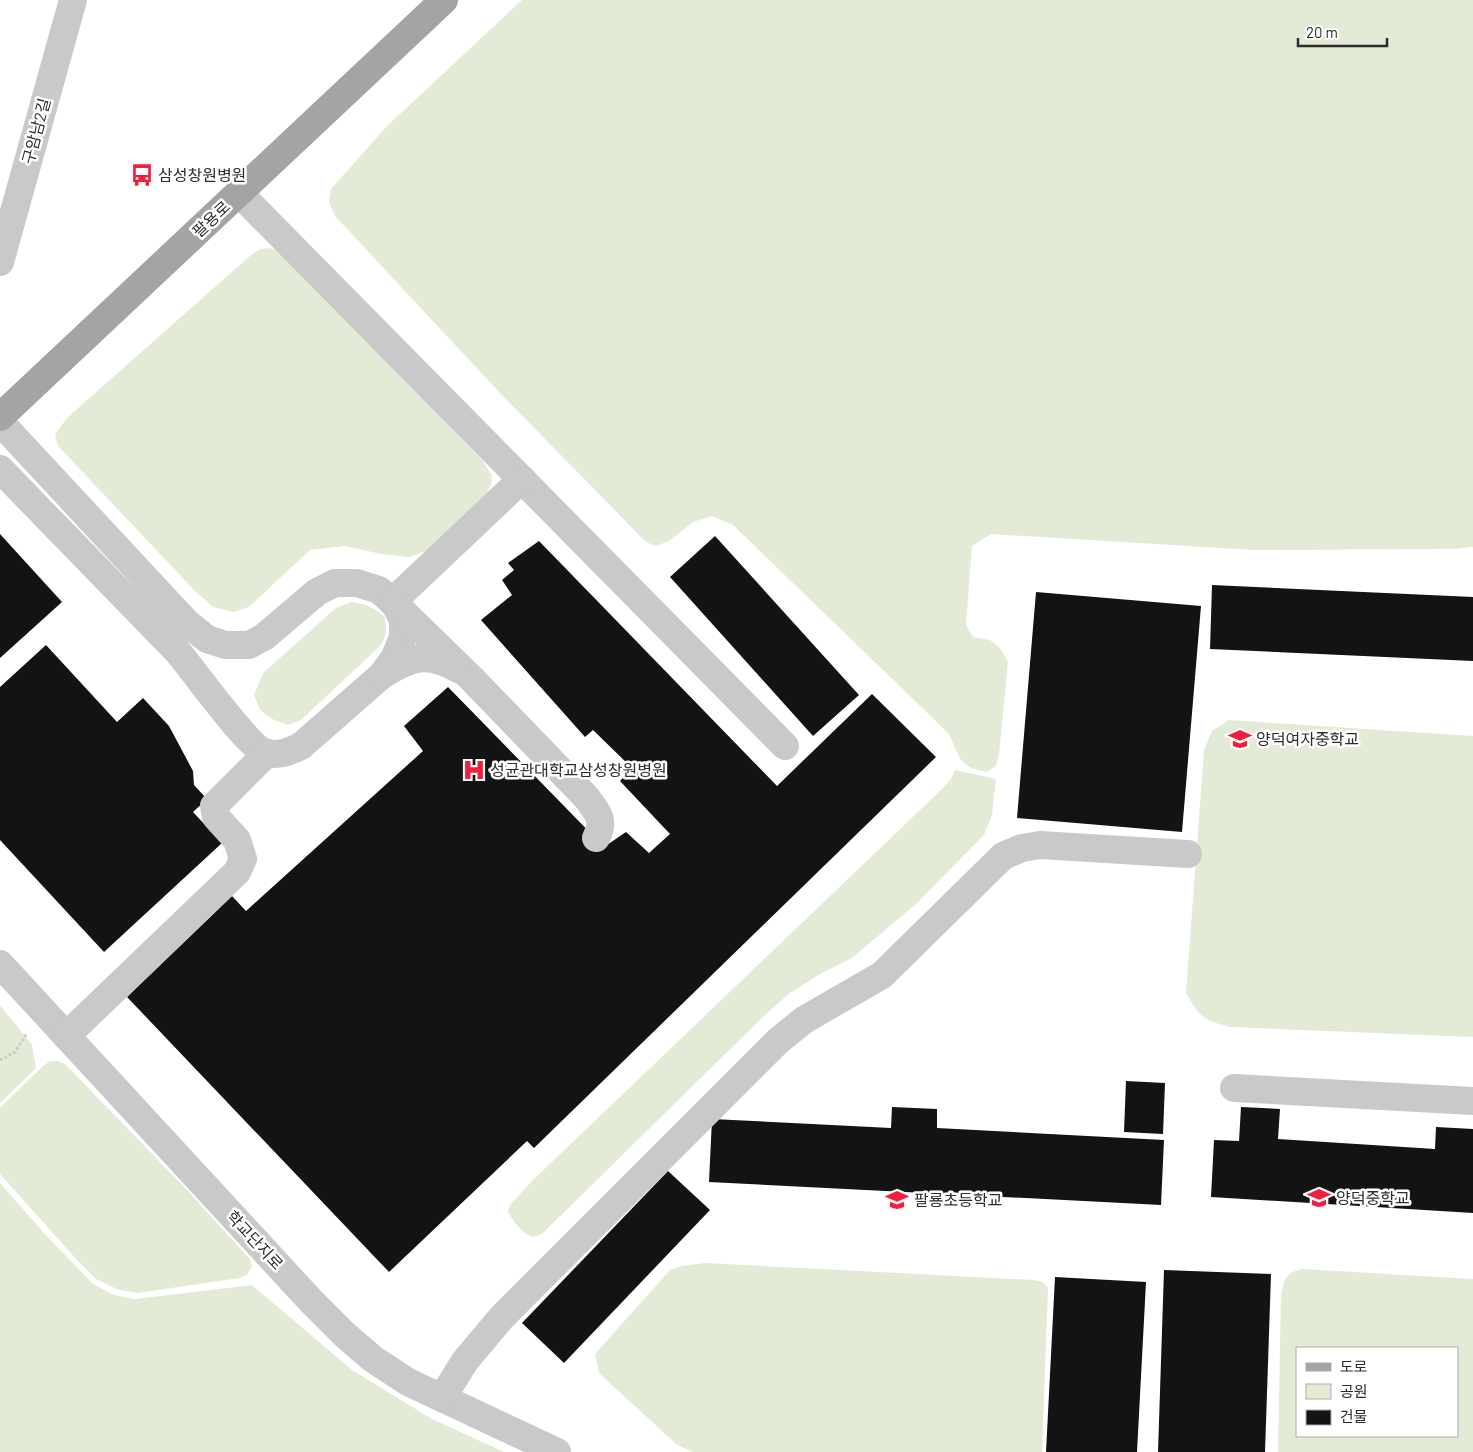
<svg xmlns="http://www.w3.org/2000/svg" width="1473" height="1452" viewBox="0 0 1473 1452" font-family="Barlow,'Noto Sans KR',sans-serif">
	<rect width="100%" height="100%" fill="#fff"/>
	<!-- green -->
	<g fill="#e3ebd7" fill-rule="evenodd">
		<path d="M522,0H1473V547L1454,549L1253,550L991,534L972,546L966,625L973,637L990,640L1000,648L1008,662L999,755L996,766L987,772C957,766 961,759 949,734L733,525L712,516L693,522L669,541L656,546L646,542L499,392L335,216L329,203L331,189L387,126Z"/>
		<path d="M269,248L281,251L483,461L492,476L491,485L484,498L426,551L409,557L381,554L345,546L310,550L249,607L234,612L213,607L194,590L58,446L55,434L68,417L251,255L260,249Z"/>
		<path d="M351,602C365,604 374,607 385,617L386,633L382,644L301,720L288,725L274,720L260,710L254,695L263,673L336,608Z"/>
		<path d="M1229,720L1473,736V1037L1230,1027C1204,1020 1199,1017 1186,993L1204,750L1212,731Z"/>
		<path d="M955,770L996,779L992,815L984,835L916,904L852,958L820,974L790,993L767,1013L542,1234L533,1237C522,1234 514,1222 508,1212L510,1205L533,1180L941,790L951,779Z"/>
		<path d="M0,1005L32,1045L36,1068L0,1103Z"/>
		<path d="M50,1061H58L65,1064L189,1192L250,1259L252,1267L247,1275L240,1278L137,1293L119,1290L96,1279L78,1261L0,1174V1108L42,1067Z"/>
		<path d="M0,1183L43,1232L93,1284L114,1295L135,1299L252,1285L352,1370L432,1419L504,1452H0Z"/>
		<path d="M705,1263L1034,1280L1043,1282L1048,1288L1042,1452H692L676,1444L599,1373L595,1354L670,1270L681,1266Z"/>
		<path d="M1303,1269L1473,1279V1452H1278L1281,1294C1285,1278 1286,1272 1303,1269ZM1297,1348H1457V1436H1297Z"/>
	</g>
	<!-- building -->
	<g fill="#131313">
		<path d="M0,534L62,602L0,658Z"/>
		<path d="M715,536L859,695L813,736L670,577Z"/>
		<path d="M539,541L777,786L872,694L936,757L534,1148L527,1141L389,1272L127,997L232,896L246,911L423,751L404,726L448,687L604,847L626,832L649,853L670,834L620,781L632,768L593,730L585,737L481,620L512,595L502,580L514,570L508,563Z"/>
		<path d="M1212,585L1473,597V661L1210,649Z"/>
		<path d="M1036,592L1201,606L1182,832L1017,818Z"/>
		<path d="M46,645L117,722L143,698L169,726L193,771L194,785L207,799L193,812L222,843L104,952L0,840V687Z"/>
		<path d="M1126,1081L1165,1083L1163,1134L1124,1132Z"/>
		<path d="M892,1107L937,1109V1128L1164,1140L1161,1205L709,1182L712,1119L891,1128Z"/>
		<path d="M1241,1107L1280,1109L1278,1139L1435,1149L1436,1127L1473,1129V1213L1211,1197L1214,1140L1239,1141Z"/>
		<path d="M668,1171L710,1210L564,1363L522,1323Z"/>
		<path d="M1164,1270L1271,1274L1265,1452H1158Z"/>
		<path d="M1055,1277L1146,1282L1137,1452H1046Z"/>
	</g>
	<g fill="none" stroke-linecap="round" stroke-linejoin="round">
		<!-- path -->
		<path stroke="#c9c9c9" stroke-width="3" stroke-dasharray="2.5 2.5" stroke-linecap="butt" d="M0,1060L15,1052L27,1033"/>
		<!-- minor -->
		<g stroke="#c9c9c9" stroke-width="28">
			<path d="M239,193L785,746"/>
			<path d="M0,262L73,0"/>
			<path d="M0,422L187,623L207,639L225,645H249L264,637L317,592L335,583H357L379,590L395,604L403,620V637L394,659L382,675L301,746C290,751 280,756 267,753C249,749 194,671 178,652L0,469"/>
			<path d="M392,602L522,479"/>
			<path d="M395,604L472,679L586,797C597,812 606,820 596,838"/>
			<path d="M382,675C411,657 427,651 458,669"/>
			<path d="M0,964L311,1301L345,1335L373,1359L408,1382L557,1452"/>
			<path d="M66,1036L237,872L243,859L237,840L216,817L214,806L267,753"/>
			<path d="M1234,1088L1473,1101"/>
			<path d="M442,1398L465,1361L502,1317L778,1041L804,1020L882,975L1003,856L1022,848L1040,845L1188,854"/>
		</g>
		<!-- major -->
		<path stroke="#a4a4a4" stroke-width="28" d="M0,417L444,0"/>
	</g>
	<!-- icons -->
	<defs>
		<symbol id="bus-bare" viewBox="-9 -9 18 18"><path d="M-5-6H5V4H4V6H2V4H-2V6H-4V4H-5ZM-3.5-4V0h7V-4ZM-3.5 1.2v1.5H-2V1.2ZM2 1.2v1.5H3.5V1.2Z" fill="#f31e3c" stroke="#fff" stroke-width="2.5" paint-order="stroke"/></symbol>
		<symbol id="school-bare" viewBox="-9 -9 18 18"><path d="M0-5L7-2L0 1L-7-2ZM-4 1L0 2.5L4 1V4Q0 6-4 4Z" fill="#f31e3c" stroke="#fff" stroke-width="2.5" paint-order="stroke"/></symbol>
		<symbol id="hospital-bare" viewBox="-9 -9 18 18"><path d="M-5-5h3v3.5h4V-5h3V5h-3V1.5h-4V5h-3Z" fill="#f31e3c" stroke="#fff" stroke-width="2.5" paint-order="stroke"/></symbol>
	</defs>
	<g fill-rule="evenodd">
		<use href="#bus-bare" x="126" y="159" width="32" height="32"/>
		<use href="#school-bare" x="1224" y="723" width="32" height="32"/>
		<use href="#hospital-bare" x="458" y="754" width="32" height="32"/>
		<use href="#school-bare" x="1303" y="1182" width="32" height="32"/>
		<use href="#school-bare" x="881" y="1184" width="32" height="32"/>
	</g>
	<g text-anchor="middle" stroke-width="5" stroke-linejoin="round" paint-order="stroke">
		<!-- street labels -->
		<g font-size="16" fill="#2c2c2c" stroke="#fff">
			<text transform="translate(36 131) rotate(-75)" y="6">구암남2길</text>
			<text transform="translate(211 219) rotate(-43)" y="6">팔용로</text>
			<text transform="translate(255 1240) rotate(47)" y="6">학교단지로</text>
		</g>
		<!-- poi labels -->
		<g font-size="16" fill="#2c2c2c" stroke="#fff" text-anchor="start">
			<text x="158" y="181">삼성창원병원</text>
			<text x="1256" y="745">양덕여자중학교</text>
			<text x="490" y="776">성균관대학교삼성창원병원</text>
			<text x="1336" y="1204">양덕중학교</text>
			<text x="914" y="1206">팔룡초등학교</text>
		</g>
	</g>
	<!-- legend -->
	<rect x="1296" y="1347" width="162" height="90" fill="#ffffff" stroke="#ababab"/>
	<rect x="1306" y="1363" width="25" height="8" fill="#a4a4a4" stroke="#ababab"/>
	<text x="1340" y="1372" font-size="15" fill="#2c2c2c">도로</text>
	<rect x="1306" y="1384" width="25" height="15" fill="#e3ebd7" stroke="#ababab"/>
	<text x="1340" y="1397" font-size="15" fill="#2c2c2c">공원</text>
	<rect x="1306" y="1410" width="25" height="15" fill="#131313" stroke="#ababab"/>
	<text x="1340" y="1422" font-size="15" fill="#2c2c2c">건물</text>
	<!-- scale -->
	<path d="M1298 38v8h89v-8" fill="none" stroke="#2c2c2c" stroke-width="2.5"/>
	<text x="1306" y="38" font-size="15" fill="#2c2c2c" stroke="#ffffff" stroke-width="4" paint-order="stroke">20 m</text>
</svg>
